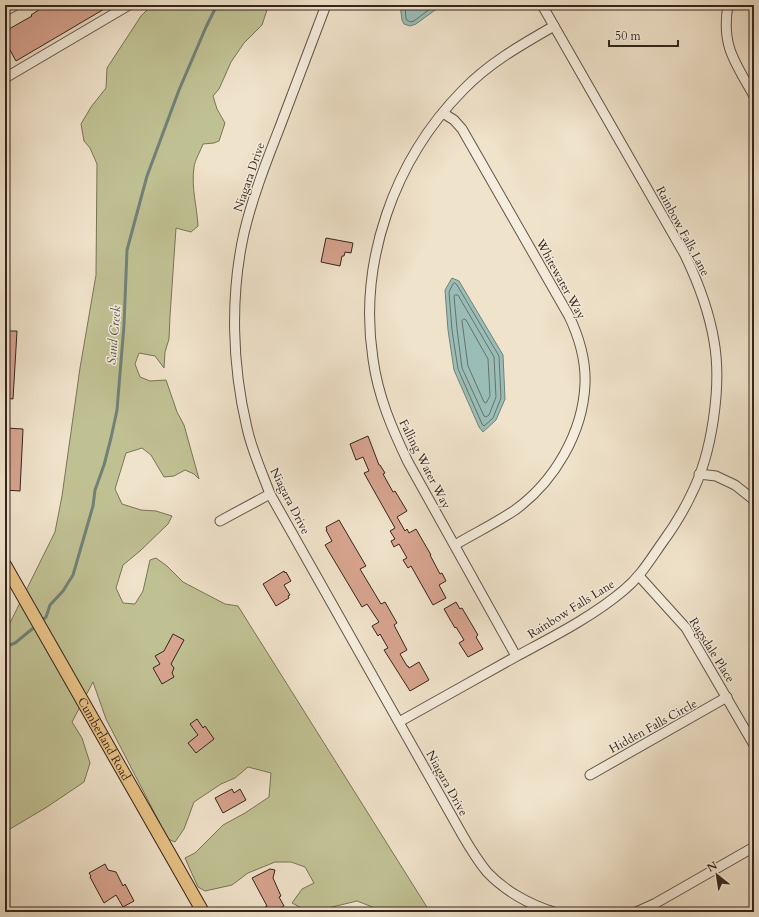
<svg xmlns="http://www.w3.org/2000/svg" width="759" height="917" viewBox="0 0 759 917" font-family="Cardo,serif">
	<rect width="100%" height="100%" fill="#f0e3cb"/>
	<filter id="stains"><feTurbulence type="fractalNoise" baseFrequency=".005" numOctaves="4"/><feColorMatrix values="0 0 0 0 .2 0 0 0 0 .09 0 0 0 0 .02 0 0 0 .5 -.17"/></filter>
	<radialGradient id="worn" r=".72"><stop offset=".6" stop-color="#630" stop-opacity="0"/><stop offset="1" stop-color="#630" stop-opacity=".3"/></radialGradient>
	<!-- green -->
	<path fill="#c0c193" stroke="#7a7358" d="M152,5H275L268,7L262,25L244,43L231,62L219,89L213,96L217,109L225,123L219,141L214,143L203,144C200,152 195,160 194,167C191,188 197,206 198,226L191,232L176,228L170,316L169,339L165,352L164,368L155,356L139,353L135,364L140,377L150,381L166,380L177,412L184,425L199,479L194,474L185,470L174,476L164,477L151,455L142,448L126,453L115,489L122,504L141,510L156,511L172,516L168,524L140,551L123,565L116,588L123,603L135,604L143,591L150,560L156,558L167,566L183,582L225,604L238,606L430,912H378L375,908L357,901L332,907L320,912H309L292,903L302,889L314,883L305,867L291,862H275L248,873L232,885L205,891L198,887L185,858L195,853L223,825L245,813L269,797L271,773L248,767L235,778L221,784L194,802L184,829L175,842L168,839L106,719L93,682L72,722L82,738L90,763L84,782L47,807L5,832V633L55,532L62,496L80,368L96,275L97,164L90,148L84,141L81,124L91,107L106,88L107,68L141,16Z"/>
	<!-- water -->
	<g fill="#9abeb7" stroke="#718179">
		<path d="M400,5H442L416,24L410,26L404,24L402,20Z"/>
		<path d="M452,278L459,281L503,355L505,399L496,420L483,432L479,427L454,370L448,330L445,290Z"/>
	</g>
	<g fill="none" stroke-linecap="round" stroke-linejoin="round">
		<!-- shore -->
		<g stroke="#67726a" stroke-width="1">
			<path d="M405,5L406,19L410,22L414,21L435,5"/>
			<path d="M455,283L457,285L499,356L501,398L493,418L484,426L482,424L458,369L452,330L449,292L453,284Z"/>
			<path d="M455,295H458L494,357L496,397L489,415L486,417L484,416L462,368L457,329L454,296Z"/>
			<path d="M464,319L466,320L488,359L490,396L486,403L484,402L468,366L462,321Z"/>
		</g>
		<!-- stream -->
		<g stroke="#718179" stroke-width="3">
			<path d="M41,621L46,617L50,605L63,591L73,575L93,506L95,490L104,465L111,438L117,410L124,325L127,250L147,176L179,90L206,27L217,5"/>
			<path d="M5,647L15,643L37,625"/>
		</g>
	</g>
	<!-- building -->
	<g fill="#d8a490" stroke="#34251c">
		<path d="M40,5H111L16,61L5,41V34L10,31L9,29L32,16L31,15L42,8Z"/>
		<path d="M326,238L353,243L351,253L345,252L344,256H342L340,266L321,262Z"/>
		<path d="M5,331H17L13,399L5,398Z"/>
		<path d="M6,428L23,429L20,491L5,490Z"/>
		<path d="M368,436L379,465H380L385,473L383,474L393,492L395,491L407,511L397,517L405,531L407,529L409,533L416,529L431,555H430L440,574L442,573L446,581L439,585L446,598L433,605L411,566L408,568L403,560L407,558L399,544L394,547L391,541L395,539L390,531L395,528L364,473L369,471L363,457L356,460L350,444Z"/>
		<path d="M339,520L366,566L360,569L381,604L385,602L397,623L394,625L407,650L400,654L407,666H408L409,668L419,662L429,680L410,691L384,650L388,648L380,634L378,636L372,626L379,622L367,604L362,607L325,545L332,541L326,530H327L326,527Z"/>
		<path d="M284,571L285,573L286,572L291,581L284,585L290,595L288,596L289,598L276,606L263,584Z"/>
		<path d="M456,602L460,609L462,608L478,635L476,637L483,649L468,657L459,643L464,640L456,627L455,628L444,609Z"/>
		<path d="M173,634L184,640L171,664L174,668L172,673L174,677L162,684L153,668L160,664L155,656L164,651Z"/>
		<path d="M197,719L203,728L205,726L214,739L196,753L188,743L198,735L190,724Z"/>
		<path d="M232,789L234,793L240,789L246,800L223,813L215,798Z"/>
		<path d="M105,864L108,870L116,872L123,886L125,884L134,901L123,907L116,895L104,903L90,877L91,876L89,873Z"/>
		<path d="M270,869L275,870L273,878L281,896L279,897L284,906L272,912H268L265,907L267,906L252,878Z"/>
	</g>
	<g fill="none" stroke-linecap="round" stroke-linejoin="round">
		<defs>
			<g id="minor">
				<path d="M326,5C311,45 296,84 281,124C267,160 253,195 244,233C230,296 232,365 247,428C252,451 262,472 270,494L463,836C470,848 478,861 487,872C505,891 530,905 554,912"/>
				<path d="M728,5C721,46 735,62 754,96"/>
				<path d="M5,11L16,5"/>
				<path d="M5,78L129,5"/>
				<path d="M443,113L454,120L462,129L569,316C579,337 586,360 585,384C583,432 555,481 515,510C496,523 475,533 455,545"/>
				<path d="M699,474L716,476L735,485L754,500"/>
				<path d="M220,521L270,494"/>
				<path d="M639,576L686,628L754,745"/>
				<path d="M516,656L408,462C392,429 378,396 373,359C358,262 394,160 463,90C489,63 521,45 554,26"/>
				<path d="M399,722C438,700 478,678 517,656C554,636 592,617 624,590C640,577 650,560 662,543C673,528 683,512 691,495C712,454 722,386 714,341C709,311 698,282 685,255L542,5"/>
				<path d="M590,775L727,697"/>
				<path d="M636,912L656,903L754,847"/>
			</g>
			<g id="major">
				<path id="s1" d="M5,565L203,912"/>
			</g>
		</defs>
		<!-- minor casing -->
		<use href="#minor" stroke="#635448" stroke-width="11"/>
		<!-- major casing -->
		<use href="#major" stroke="#34251c" stroke-width="14"/>
		<!-- minor -->
		<use href="#minor" stroke="#f5eddd" stroke-width="9"/>
		<!-- major -->
		<use href="#major" stroke="#e8c286" stroke-width="12"/>
	</g>
	<g text-anchor="middle" stroke-width="3" stroke-linejoin="round" paint-order="stroke">
		<!-- street labels -->
		<g font-size="12" fill="#34251c" stroke="#f5eddd">
			<text transform="translate(249 177) rotate(-71)" y="4">Niagara Drive</text>
			<text transform="translate(683 231) rotate(62)" y="4">Rainbow Falls Lane</text>
			<text transform="translate(561 279) rotate(61)" y="4">Whitewater Way</text>
			<text transform="translate(425 464) rotate(63)" y="4">Falling Water Way</text>
			<text transform="translate(290 501) rotate(63)" y="4">Niagara Drive</text>
			<text transform="translate(571 609) rotate(-32)" y="4">Rainbow Falls Lane</text>
			<text transform="translate(712 650) rotate(58)" y="4">Ragsdale Place</text>
			<text transform="translate(653 726) rotate(-29)" y="4">Hidden Falls Circle</text>
			<text dy="4" stroke="none"><textPath href="#s1" startOffset="200">Cumberland Road</textPath></text>
			<text transform="translate(447 783) rotate(61)" y="4">Niagara Drive</text>
		</g>
		<!-- water labels -->
		<g font-size="13" font-style="italic" fill="#53534a" stroke="#f5eddd">
			<text transform="translate(113 335) rotate(-85)" y="5">Sand Creek</text>
		</g>
	</g>
	<!-- margin -->
	<rect width="759" height="917" fill="none" stroke="#f0e3cb" stroke-width="20"/>
	<rect x="6" y="6" width="747" height="905" fill="none" stroke="#34251c" stroke-width="2"/>
	<rect x="10" y="10" width="739" height="897" fill="none" stroke="#34251c"/>
	<!-- north arrow -->
	<g transform="translate(717 875) rotate(330)" stroke="#f5eddd" stroke-width="3" paint-order="stroke">
	<path d="M0-3L7 15L0 10L-7 15Z" fill="#34251c"/>
	<text y="-6" font-size="11" font-weight="bold" text-anchor="middle" fill="#34251c">N</text>
	</g>
	<!-- scale -->
	<path d="M609 40v6h69v-6" fill="none" stroke="#34251c" stroke-width="2"/>
	<text x="615" y="40" font-size="12" fill="#34251c" stroke="#f5eddd" stroke-width="3" paint-order="stroke">50 m</text>
	<rect width="100%" height="100%" filter="url(#stains)"/>
	<rect width="100%" height="100%" fill="url(#worn)"/>
</svg>
